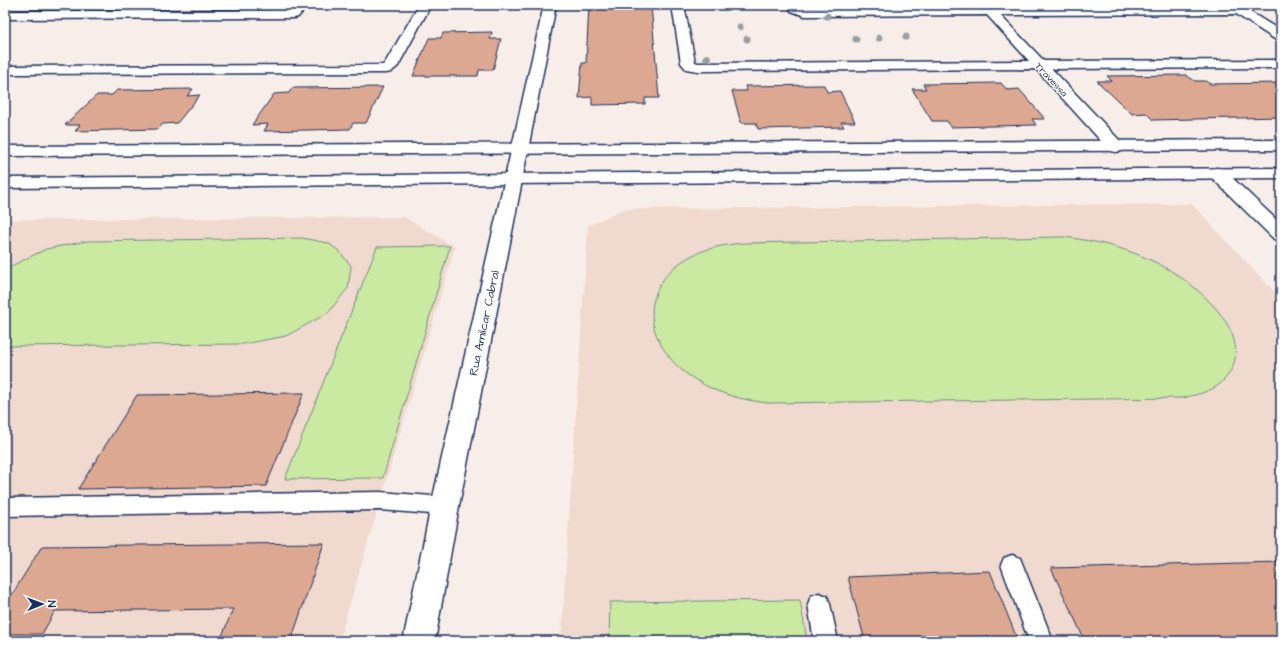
<svg xmlns="http://www.w3.org/2000/svg" width="1286" height="646" viewBox="0 0 1286 646" font-family="'Architects Daughter',sans-serif">
	<rect width="100%" height="100%" fill="#f8eee9"/>
	<filter id="ink" filterUnits="userSpaceOnUse"><feTurbulence type="fractalNoise" baseFrequency=".025" numOctaves="2"/><feDisplacementMap in="SourceGraphic" scale="8" xChannelSelector="R" yChannelSelector="G"/><feConvolveMatrix kernelMatrix="1 2 1 2 8 2 1 2 1" color-interpolation-filters="sRGB"/></filter>
	<g filter="url(#ink)">
		<!-- built -->
		<g fill="#f0d9cf">
			<path d="M1192,204L1281,299V641H561L588,226L623,209Z"/>
			<path d="M404,217L455,247L339,641H5V220Z"/>
		</g>
		<!-- green -->
		<g fill="#caeaa2" stroke="#728c80">
			<path d="M1064,237C1096,241 1127,248 1157,263C1193,281 1267,339 1221,383C1211,392 1195,395 1182,398L768,403C742,400 718,394 696,380C680,371 667,357 659,341C641,306 660,271 693,255C710,247 728,244 746,243Z"/>
			<path d="M302,238L328,243L339,251L351,266L348,288L328,313L286,336L244,344L5,346V269L46,249L87,241Z"/>
			<path d="M450,246L383,478L285,479L377,247Z"/>
			<path d="M800,600L807,641H609L610,602Z"/>
		</g>
		<!-- building -->
		<g fill="#dda891" stroke="#1b2f5e">
			<path d="M589,5H651L659,98H645V104L592,105V97L579,98L582,63H586Z"/>
			<path d="M492,32L490,39H501L493,70H479L478,76H413L429,38H441L443,33Z"/>
			<path d="M1186,75L1195,81H1206L1210,84L1281,83V117L1153,120L1146,113L1132,114L1097,81H1112L1107,76Z"/>
			<path d="M1001,83L1007,90L1019,89L1045,119H1032L1036,125L951,127L947,121H932L912,89H926L923,84Z"/>
			<path d="M824,85L827,92L840,91L855,122H841L844,127L758,129L756,123H741L732,91H747L745,86Z"/>
			<path d="M383,87L366,123H353L350,129L264,131L268,124L252,125L274,94L289,93L292,88Z"/>
			<path d="M193,89L187,96L200,95L177,123L163,124L158,129L75,131L80,125H65L97,95H112L117,90Z"/>
			<path d="M304,393L266,486L78,489L137,395Z"/>
			<path d="M324,543L291,641H220L233,609L55,611L42,634H5V606L42,546Z"/>
			<path d="M1281,562V641H1085L1051,568Z"/>
			<path d="M990,571L1018,641H865L848,577Z"/>
		</g>
		<g fill="none" stroke-linecap="round" stroke-linejoin="round">
			<defs>
				<g id="lane">
					<path d="M380,492L445,497L452,500L455,506L452,512L445,515L380,510L5,516V498Z"/>
					<path d="M1012,555L1020,558L1053,641H1029L1001,565L1004,558Z"/>
					<path d="M819,593L827,596L830,604L838,641H814L808,604L811,596Z"/>
				</g>
				<g id="street">
					<path d="M295,5H308L298,17L294,18L5,19V11L291,10Z"/>
					<path d="M419,5H431L398,66L391,72L386,73L5,74V66L383,65L385,63Z"/>
					<path d="M544,5H556L459,506L435,641H403L431,506Z"/>
					<path d="M672,5H684L695,62L698,63L1029,61L987,15L805,16L791,11L788,5H800L807,8L1226,6L1225,5H1239L1281,31V41L1276,40L1236,14L1000,15L1044,61L1281,60V68L1052,69L1122,143L1124,147L1122,151L1116,152L1110,151L1036,69L698,71L686,69L681,63Z"/>
					<path d="M1217,168L1223,169L1281,224V241L1274,239L1211,177L1208,173L1211,169Z"/>
				</g>
				<g id="secondary">
					<path d="M1281,140V150L5,156V146Z"/>
					<path d="M1281,168V178L5,188V178Z"/>
				</g>
			</defs>
			<!-- lane casing -->
			<use href="#lane" stroke="#1b2f5e" stroke-width="3"/>
			<!-- street casing -->
			<use href="#street" stroke="#1b2f5e" stroke-width="3"/>
			<!-- secondary casing -->
			<use href="#secondary" stroke="#1b2f5e" stroke-width="3"/>
			<!-- lane -->
			<use href="#lane" fill="#fff" fill-rule="evenodd"/>
			<!-- street -->
			<use href="#street" fill="#fff" fill-rule="evenodd"/>
			<!-- secondary -->
			<use href="#secondary" fill="#fff" fill-rule="evenodd"/>
		</g>
		<!-- trees -->
		<g fill="#979fa6">
			<circle cx="827" cy="16" r="3.5"/>
			<circle cx="740" cy="27" r="3.5"/>
			<circle cx="906" cy="37" r="3.5"/>
			<circle cx="879" cy="38" r="3.5"/>
			<circle cx="747" cy="39" r="3.5"/>
			<circle cx="856" cy="39" r="3.5"/>
			<circle cx="707" cy="58" r="4"/>
		</g>
	</g>
	<g text-anchor="middle" stroke-width="3" stroke-linejoin="round" paint-order="stroke">
		<!-- far-street labels -->
		<g font-size="10" fill="#1b2f5e" stroke="#fff">
			<text transform="translate(1052 79) rotate(47)" y="4">Travessa</text>
		</g>
		<!-- street labels -->
		<g font-size="12" fill="#1b2f5e" stroke="#fff">
			<text transform="translate(484 323) rotate(-78)" y="4">Rua Amilcar Cabral</text>
		</g>
	</g>
	<!-- margin -->
	<rect width="1286" height="646" fill="none" stroke="#fff" stroke-width="20"/>
	<rect x="10" y="10" width="1266" height="626" fill="none" stroke="#1b2f5e" stroke-width="1.5" filter="url(#ink)"/>
	<!-- north arrow -->
	<g transform="translate(42 604) rotate(89)" stroke="#ffffff" stroke-width="3" paint-order="stroke">
	<path d="M0-3L7 15L0 10L-7 15Z" fill="#1b2f5e"/>
	<text y="-6" font-size="11" font-weight="bold" text-anchor="middle" fill="#1b2f5e">N</text>
	</g>
</svg>
